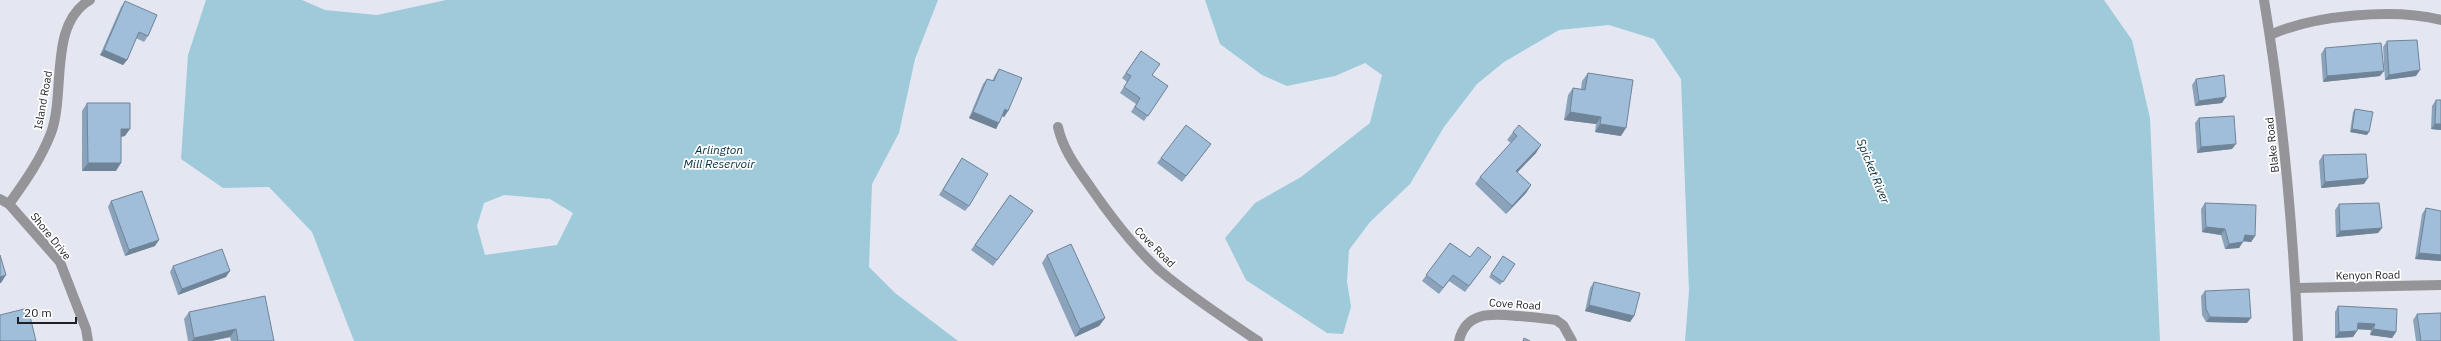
<svg xmlns="http://www.w3.org/2000/svg" width="2441" height="341" viewBox="0 0 2441 341" font-family="'IBM Plex Sans',sans-serif">
	<rect width="100%" height="100%" fill="#e4e7f2"/>
	<!-- water -->
	<g fill="#9ecada" fill-rule="evenodd">
		<path d="M206,0H302L325,10L377,15L446,0H938L915,59L899,133L872,184L869,267L895,293L958,341H354L312,232L269,187L223,188L181,159L188,55ZM504,195L550,199L573,213L557,245L485,255L477,226L484,203Z"/>
		<path d="M1205,0H2104L2132,40L2150,118L2160,341H1685L1689,291L1681,79L1654,39L1609,25L1559,30L1504,62L1477,84L1444,127L1410,184L1370,222L1349,250L1347,281L1351,307L1343,334L1327,333L1246,280L1225,238L1255,203L1301,177L1370,123L1382,75L1365,63L1335,76L1287,86L1262,75L1220,44Z"/>
	</g>
	<g fill="none" stroke-linecap="round" stroke-linejoin="round">
		<!-- street -->
		<g stroke="#959499" stroke-width="10">
			<path d="M2264,0C2283,113 2293,227 2298,341"/>
			<path d="M2270,35C2314,15 2394,8 2441,20"/>
			<path d="M1058,127C1063,150 1077,168 1091,188C1111,217 1133,246 1159,270C1190,296 1225,319 1258,341"/>
			<path d="M0,199L9,204L60,262L86,329L88,341"/>
			<path d="M9,204C25,182 41,159 51,133C66,93 48,24 90,0"/>
			<path d="M2296,288L2441,285"/>
			<path d="M1459,341C1466,310 1494,314 1518,316C1531,317 1543,318 1556,320L1563,325L1572,341"/>
		</g>
	</g>
	<!-- wall -->
	<g fill="#8aa3bb">
		<path d="M125,1L148,36L144,42L136,38L127,60L123,65L100,55L121,7Z"/>
		<path d="M2387,41L2416,76L2385,80L2383,47Z"/>
		<path d="M2325,48L2380,76L2323,82L2321,54Z"/>
		<path d="M1141,51L1152,75L1168,86L1144,121L1131,112L1136,104L1120,93L1127,82L1122,78Z"/>
		<path d="M999,69L1008,111L1004,117L1002,116L996,129L969,118L983,84L987,79L992,81L995,75Z"/>
		<path d="M1588,73L1621,136L1595,132L1596,124L1564,120L1568,95L1573,88L1581,89L1582,81Z"/>
		<path d="M2196,79L2222,103L2195,106L2192,85Z"/>
		<path d="M2436,100H2441V130L2431,129L2432,106Z"/>
		<path d="M87,103L125,136L121,137L116,171H82V111Z"/>
		<path d="M2355,109L2367,135L2350,132L2353,112Z"/>
		<path d="M2199,118L2232,149L2197,153L2195,123Z"/>
		<path d="M1513,132L1536,153L1517,172L1531,185L1526,193L1506,214L1475,184L1480,177L1511,143L1507,140Z"/>
		<path d="M1211,144L1182,182L1157,163L1161,158Z"/>
		<path d="M2323,155L2364,184L2321,188L2319,161Z"/>
		<path d="M962,158L969,206L965,211L939,195Z"/>
		<path d="M1010,195L1033,211L993,266L971,250Z"/>
		<path d="M111,201L155,246L125,256L108,207Z"/>
		<path d="M2205,203L2255,236L2251,242L2243,241L2239,248L2225,249L2221,235L2202,232L2201,209Z"/>
		<path d="M2339,204L2382,228L2378,233L2336,237L2335,210Z"/>
		<path d="M2426,208L2441,211V261L2415,259L2422,214Z"/>
		<path d="M1450,243L1470,257H1491L1465,292L1449,281L1439,294L1422,281Z"/>
		<path d="M1047,255L1105,318L1099,326L1075,337L1042,263Z"/>
		<path d="M1503,256L1515,264L1500,285L1489,277Z"/>
		<path d="M173,266L226,277L178,295L170,272Z"/>
		<path d="M1594,282L1634,316L1630,322L1585,311L1590,288Z"/>
		<path d="M2205,291L2247,323L2206,322L2202,315L2201,296Z"/>
		<path d="M2338,306L2396,332L2392,338L2370,335L2371,330L2357,329L2353,337L2335,338V312Z"/>
		<path d="M189,312L274,341H231L230,337L211,341H188L184,319Z"/>
		<path d="M2417,314L2441,341H2416L2413,320Z"/>
	</g>
	<!-- shaded-wall -->
	<g fill="#708498">
		<path d="M104,50L127,60L123,65L100,55Z"/>
		<path d="M2420,70L2416,76L2385,80L2389,75Z"/>
		<path d="M2384,71L2380,76L2323,82L2327,76Z"/>
		<path d="M2226,97L2222,103L2195,106L2199,101Z"/>
		<path d="M1005,109L1008,111L1004,117L1001,115Z"/>
		<path d="M973,112L999,123L996,129L969,118Z"/>
		<path d="M1570,112L1601,117L1596,124L1564,120Z"/>
		<path d="M1600,124L1626,128L1621,136L1595,132Z"/>
		<path d="M2435,124H2441V130L2431,129Z"/>
		<path d="M121,129H130L125,136L116,137Z"/>
		<path d="M2352,129L2369,132L2367,135L2350,132Z"/>
		<path d="M2236,144L2232,149L2197,153L2201,147Z"/>
		<path d="M1541,145L1536,153L1511,179L1516,171Z"/>
		<path d="M88,163H121L116,171H82Z"/>
		<path d="M2368,178L2364,184L2321,188L2325,182Z"/>
		<path d="M1531,185L1526,193L1506,214L1512,206Z"/>
		<path d="M2206,227L2225,229L2221,235L2202,232Z"/>
		<path d="M2382,228L2378,233L2336,237L2340,231Z"/>
		<path d="M2245,235L2255,236L2251,242L2241,241Z"/>
		<path d="M159,240L155,246L125,256L129,250Z"/>
		<path d="M2243,242L2239,248L2225,249L2229,244Z"/>
		<path d="M2419,253L2441,255V261L2415,259Z"/>
		<path d="M230,271L226,277L178,295L182,289Z"/>
		<path d="M6,275L1,283H0V277Z"/>
		<path d="M1589,305L1634,316L1630,322L1585,311Z"/>
		<path d="M2210,317L2251,318L2247,323L2206,322Z"/>
		<path d="M1105,318L1099,326L1075,337L1080,329Z"/>
		<path d="M2358,323L2375,324L2371,330L2354,329Z"/>
		<path d="M236,329L230,337L211,341H192L194,338Z"/>
		<path d="M2373,329L2396,332L2392,338L2370,335Z"/>
		<path d="M2357,331L2353,337L2335,338L2339,332Z"/>
	</g>
	<!-- building -->
	<g fill="#a0bdd9" stroke="#708498">
		<path d="M125,1L157,15L148,36L139,32L127,60L104,50Z"/>
		<path d="M2417,40L2420,70L2389,75L2387,41Z"/>
		<path d="M2381,43L2384,71L2327,76L2325,48Z"/>
		<path d="M1141,51L1160,64L1152,75L1168,86L1148,116L1135,107L1140,98L1124,87L1131,76L1126,73Z"/>
		<path d="M999,69L1022,78L1008,111L1005,109L999,123L973,112L987,79L994,81Z"/>
		<path d="M1588,73L1633,80L1626,128L1600,124L1601,117L1570,112L1573,88L1585,90Z"/>
		<path d="M2224,75L2226,97L2199,101L2196,79Z"/>
		<path d="M2436,100H2441V124H2435Z"/>
		<path d="M87,103H130V129H121V163H88Z"/>
		<path d="M2355,109L2373,112L2369,132L2352,129Z"/>
		<path d="M2234,116L2236,144L2201,147L2199,118Z"/>
		<path d="M1186,125L1211,144L1186,176L1161,158Z"/>
		<path d="M1519,125L1541,145L1516,171L1531,185L1512,206L1480,177L1517,136L1513,132Z"/>
		<path d="M2366,154L2368,178L2325,182L2323,155Z"/>
		<path d="M962,158L988,174L969,206L943,190Z"/>
		<path d="M142,191L159,240L129,250L111,201Z"/>
		<path d="M1010,195L1033,211L997,260L975,245Z"/>
		<path d="M2205,203L2256,205L2255,236L2245,235L2243,242L2229,244L2225,229L2206,227Z"/>
		<path d="M2379,203L2382,228L2340,231L2339,204Z"/>
		<path d="M2426,208L2441,211V255L2419,253Z"/>
		<path d="M1450,243L1470,257L1478,247L1491,257L1469,286L1453,275L1443,288L1426,275Z"/>
		<path d="M1071,244L1105,318L1080,329L1047,255Z"/>
		<path d="M222,249L230,271L182,289L173,266Z"/>
		<path d="M0,255L6,275L0,277Z"/>
		<path d="M1503,256L1515,264L1503,282L1491,274Z"/>
		<path d="M1594,282L1640,293L1634,316L1589,305Z"/>
		<path d="M2249,289L2251,318L2210,317L2206,309L2205,291Z"/>
		<path d="M265,296L274,341H238L236,329L194,338L189,312Z"/>
		<path d="M2338,306L2397,309L2396,332L2373,329L2375,324L2358,323L2357,331L2339,332Z"/>
		<path d="M28,308L36,341H0V315Z"/>
		<path d="M2441,313V341H2421L2417,314Z"/>
		<path d="M1524,338L1530,341H1523Z"/>
	</g>
	<g text-anchor="middle" stroke-width="3.5" stroke-linejoin="round" paint-order="stroke">
		<!-- street labels -->
		<g font-size="11" fill="#1f2024" stroke="#fff">
			<text transform="translate(43 100) rotate(-80)" y="4">Island Road</text>
			<text transform="translate(2272 145) rotate(-96)" y="4">Blake Road</text>
			<text transform="translate(51 236) rotate(51)" y="4">Shore Drive</text>
			<text transform="translate(1155 247) rotate(45)" y="4">Cove Road</text>
			<text transform="translate(2368 275) rotate(-1)" y="4">Kenyon Road</text>
			<text transform="translate(1515 304) rotate(4)" y="4">Cove Road</text>
		</g>
		<!-- water labels -->
		<g font-size="12" font-style="italic" fill="#042e3a" stroke="#fff">
			<text x="719" y="154">Arlington<tspan x="719" dy="14">Mill Reservoir</tspan></text>
			<text transform="translate(1873 171) rotate(68)" y="4">Spicket River</text>
		</g>
	</g>
	<!-- scale -->
	<path d="M18 317v6h58v-6" fill="none" stroke="#1f2024" stroke-width="2"/>
	<text x="24" y="317" font-size="12" fill="#1f2024" stroke="#ffffff" stroke-width="3" paint-order="stroke">20 m</text>
</svg>
